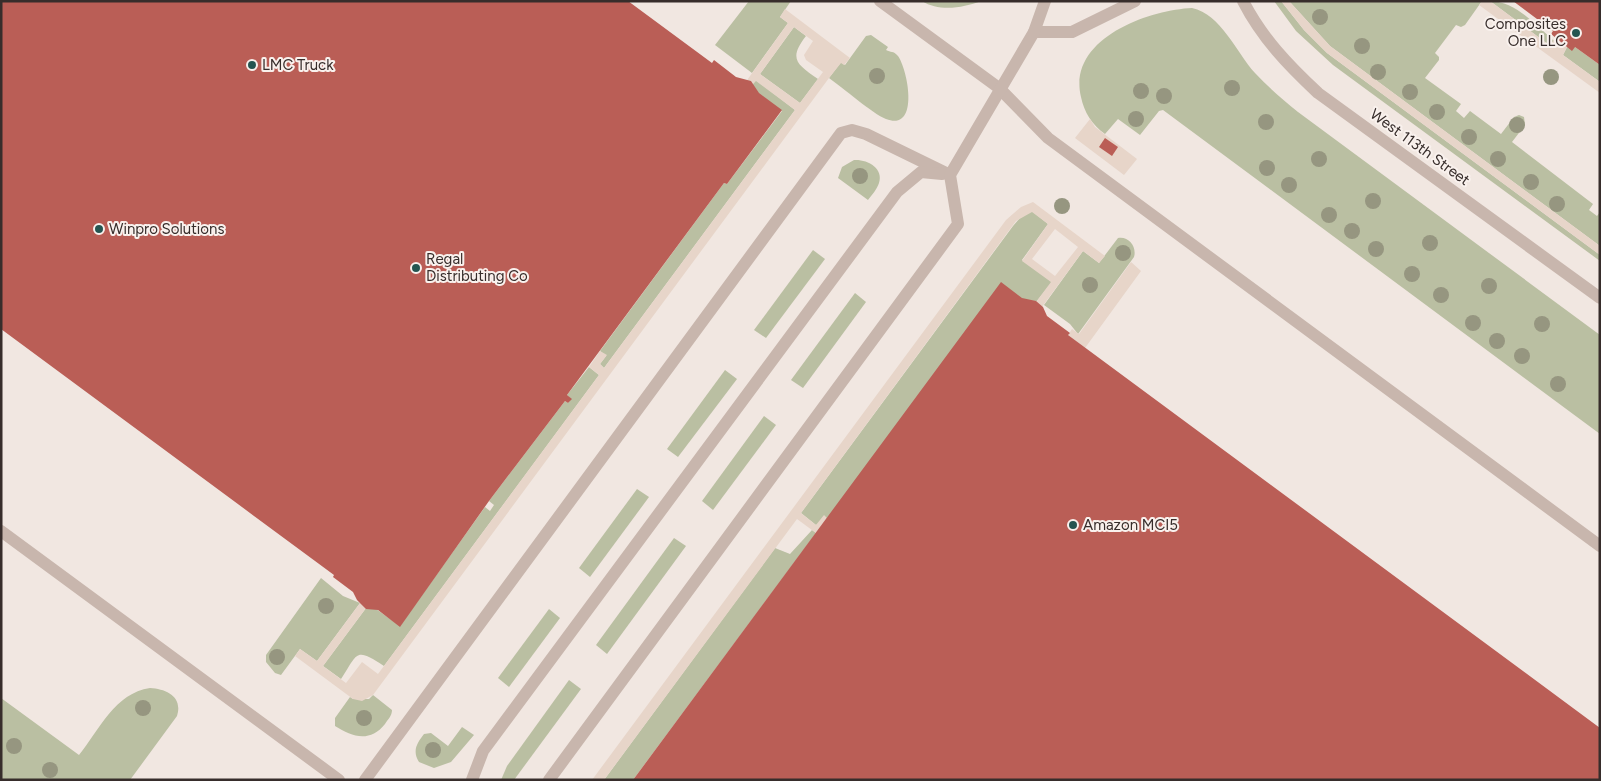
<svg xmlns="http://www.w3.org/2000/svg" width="1601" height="781" viewBox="0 0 1601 781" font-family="Figtree,sans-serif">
	<rect width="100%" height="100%" fill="#f1e7e1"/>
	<!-- green -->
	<g fill="#babfa2">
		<path d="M749,1H791L780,17L788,23L752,73L715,45Z"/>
		<path d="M922,1H981C963,8 939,12 922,1Z"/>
		<path d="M1274,1H1281L1304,30L1327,53L1600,255V261L1333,65L1296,31Z"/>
		<path d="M1289,1H1482L1465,25L1461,27L1456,25L1435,53L1439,57V60L1425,78L1461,104L1456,111L1464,118L1470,111L1501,134L1514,117L1519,115L1524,117L1525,125L1512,142L1593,204L1589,210L1597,216L1600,212V246L1330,46Z"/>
		<path d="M1490,1C1515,1 1536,25 1554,41L1549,45Z"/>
		<path d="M1192,8C1221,14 1236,52 1255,73C1268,87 1283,100 1298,112L1600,335V434L1163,110L1159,111L1140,135L1118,119L1105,134C1092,125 1084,112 1081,97C1067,39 1148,10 1192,8Z"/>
		<path d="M794,27L806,36C788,59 797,64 818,79L800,103L760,74Z"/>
		<path d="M871,35L888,47L886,50C891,53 893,50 898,56C908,70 920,132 886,119C873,114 842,87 829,78L841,62L845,65L866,36Z"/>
		<path d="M1567,47H1575L1600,65V82L1563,55Z"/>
		<path d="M756,80L795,110L604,368L600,364L606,356L600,351L724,183L727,184L782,111L750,87Z"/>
		<path d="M854,160C867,159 884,168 879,183C877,189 872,195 868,200L838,178L842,167Z"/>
		<path d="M1032,211L1048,224L1022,260L1052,282L1033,306L827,518L816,525L801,513L1013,226L1020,218Z"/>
		<path d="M1118,238C1129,236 1137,247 1134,257L1078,334L1070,324L1044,305L1083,251L1099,263Z"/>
		<path d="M813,250L825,259L766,338L754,330Z"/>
		<path d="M855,293L866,302L803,388L791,380Z"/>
		<path d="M589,367L599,375L384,666C354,646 358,654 341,679L323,666L369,604L400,626L485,507L490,511L494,505L489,501L565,401L568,403L571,399L567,395Z"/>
		<path d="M725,370L737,379L678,457L667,449Z"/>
		<path d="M764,416L776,425L713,510L702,501Z"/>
		<path d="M637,489L649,497L590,577L579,568Z"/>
		<path d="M812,530L816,533L633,780H604L775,548L790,554Z"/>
		<path d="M674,538L686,546L607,654L596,645Z"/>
		<path d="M321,578L343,596L360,603L317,661L300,649L281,675L275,673L266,662V655Z"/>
		<path d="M549,609L560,618L509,687L498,678Z"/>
		<path d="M569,680L581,689L514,780H501L507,766Z"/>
		<path d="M150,688C167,689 183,697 177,716L130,780H1V698L79,755C99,730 115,693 150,688Z"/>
		<path d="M373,695L392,710C392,716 388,719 385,724C370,743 352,737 335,726V718L350,697L353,699H369Z"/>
		<path d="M462,727L474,735L451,762L434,768L419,762C412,751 417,743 424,734L431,733L448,746Z"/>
	</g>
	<!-- plaza -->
	<g fill="#e7d5c9" fill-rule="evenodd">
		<path d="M1281,1H1289L1330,46L1600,246V255L1327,53L1304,30Z"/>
		<path d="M1482,1H1490L1549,45L1556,39L1567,47L1563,55L1600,82V93L1479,5Z"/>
		<path d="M785,9L850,58L844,65L841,63L829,78L373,695L362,701L353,699L295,656L300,649L317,661L363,599L369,604L323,666L346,683L362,662L378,674L599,375L589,367L600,351L607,355L600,364L604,368L795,110L756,81L750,87L745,83L788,23L780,17ZM794,27L813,41L804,55L806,60L823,72L800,103L760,74Z"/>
		<path d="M1090,119L1095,127L1137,159L1124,175L1075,138Z"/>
		<path d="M1033,202L1105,256L1099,263L1083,251L1039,311L1033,306L1051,282L1022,261L1048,224L1032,212L1016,221L801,513L816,525L824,515L827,518L816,533L797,519L604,780H592L1006,220L1021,207ZM1055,229L1078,247L1055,276L1032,259Z"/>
		<path d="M1131,262L1141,271L1085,348L1068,335L1072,329L1079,334Z"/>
	</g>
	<!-- building -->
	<g fill="#ba5e56">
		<path d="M1,1H628L712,63L714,60L736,77L751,81L759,93L782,110L727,184L724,183L567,395L572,399L568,403L565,401L489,501L400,627L378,610L366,609L357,600L353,592L333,577L334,575L1,329Z"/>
		<path d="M1513,1H1600V65L1575,47L1572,51L1551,34L1553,31Z"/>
		<path d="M1105,138L1118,147L1112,156L1099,147Z"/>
		<path d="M1001,282L1022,298L1036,301L1043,307L1047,316L1070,333L1068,335L1600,728V780H633Z"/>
	</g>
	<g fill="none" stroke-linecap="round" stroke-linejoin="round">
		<!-- minor -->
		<g stroke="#c8b6ad" stroke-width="12">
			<path d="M880,1L999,88L1048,138L1600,546"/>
			<path d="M1243,1C1262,38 1288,65 1318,93L1600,298"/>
			<path d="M1034,32H1072L1135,1"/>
			<path d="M1,531L339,780"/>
			<path d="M365,780L841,133L852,130L866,134L950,175"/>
			<path d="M472,780L483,751L897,192L921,172L942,174"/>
			<path d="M549,780L958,224L950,175L1034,32L1045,1"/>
		</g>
	</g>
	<!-- trees -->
	<g fill="#969680">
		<circle cx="1320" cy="17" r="8"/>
		<circle cx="1362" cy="46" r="8"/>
		<circle cx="1378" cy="72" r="8"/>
		<circle cx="877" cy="76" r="8"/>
		<circle cx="1551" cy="77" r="8"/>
		<circle cx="1232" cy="88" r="8"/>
		<circle cx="1141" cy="91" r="8"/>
		<circle cx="1410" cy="92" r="8"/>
		<circle cx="1164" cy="96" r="8"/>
		<circle cx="1437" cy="112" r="8"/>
		<circle cx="1136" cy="119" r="8"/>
		<circle cx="1266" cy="122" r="8"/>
		<circle cx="1517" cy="125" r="8"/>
		<circle cx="1469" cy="137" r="8"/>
		<circle cx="1319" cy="159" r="8"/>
		<circle cx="1498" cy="159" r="8"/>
		<circle cx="1267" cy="168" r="8"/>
		<circle cx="860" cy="176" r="8"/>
		<circle cx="1531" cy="182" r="8"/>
		<circle cx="1289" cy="185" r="8"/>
		<circle cx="1373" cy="201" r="8"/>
		<circle cx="1557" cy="204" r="8"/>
		<circle cx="1062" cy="206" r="8"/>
		<circle cx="1329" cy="215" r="8"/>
		<circle cx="1352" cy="231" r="8"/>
		<circle cx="1430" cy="243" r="8"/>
		<circle cx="1376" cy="249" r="8"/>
		<circle cx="1123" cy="253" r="8"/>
		<circle cx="1412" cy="274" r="8"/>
		<circle cx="1090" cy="285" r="8"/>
		<circle cx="1489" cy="286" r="8"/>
		<circle cx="1441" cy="295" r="8"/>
		<circle cx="1473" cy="323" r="8"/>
		<circle cx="1542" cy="324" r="8"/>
		<circle cx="1497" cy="341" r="8"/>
		<circle cx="1522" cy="356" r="8"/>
		<circle cx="1558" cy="384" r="8"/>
		<circle cx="326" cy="606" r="8"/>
		<circle cx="277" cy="657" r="8"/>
		<circle cx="143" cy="708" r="8"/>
		<circle cx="364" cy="718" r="8"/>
		<circle cx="14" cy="746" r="8"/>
		<circle cx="433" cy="750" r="8"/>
		<circle cx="50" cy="770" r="8"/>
	</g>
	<!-- markers -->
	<g fill="#255551" stroke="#f9f1ed" stroke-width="2">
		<circle cx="1576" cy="33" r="5"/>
		<circle cx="252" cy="65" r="5"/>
		<circle cx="99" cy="229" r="5"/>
		<circle cx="416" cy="268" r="5"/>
		<circle cx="1073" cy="525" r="5"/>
	</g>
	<g text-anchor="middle" stroke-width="4" stroke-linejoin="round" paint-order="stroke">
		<!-- poi labels -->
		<g font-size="15" fill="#372d2b" stroke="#f9f1ed" text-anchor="start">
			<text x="1566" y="29" text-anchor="end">Composites<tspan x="1566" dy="17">One LLC</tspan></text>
			<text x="262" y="70">LMC Truck</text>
			<text x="109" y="234">Winpro Solutions</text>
			<text x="426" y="264">Regal<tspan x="426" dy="17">Distributing Co</tspan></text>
			<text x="1083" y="530">Amazon MCI5</text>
		</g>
		<!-- street labels -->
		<g font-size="15" fill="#372d2b" stroke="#f9f1ed">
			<text transform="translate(1420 147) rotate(36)" y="5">West 113th Street</text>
		</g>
	</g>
	<!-- border -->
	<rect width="1601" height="781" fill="none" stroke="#372d2b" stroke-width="5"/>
</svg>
